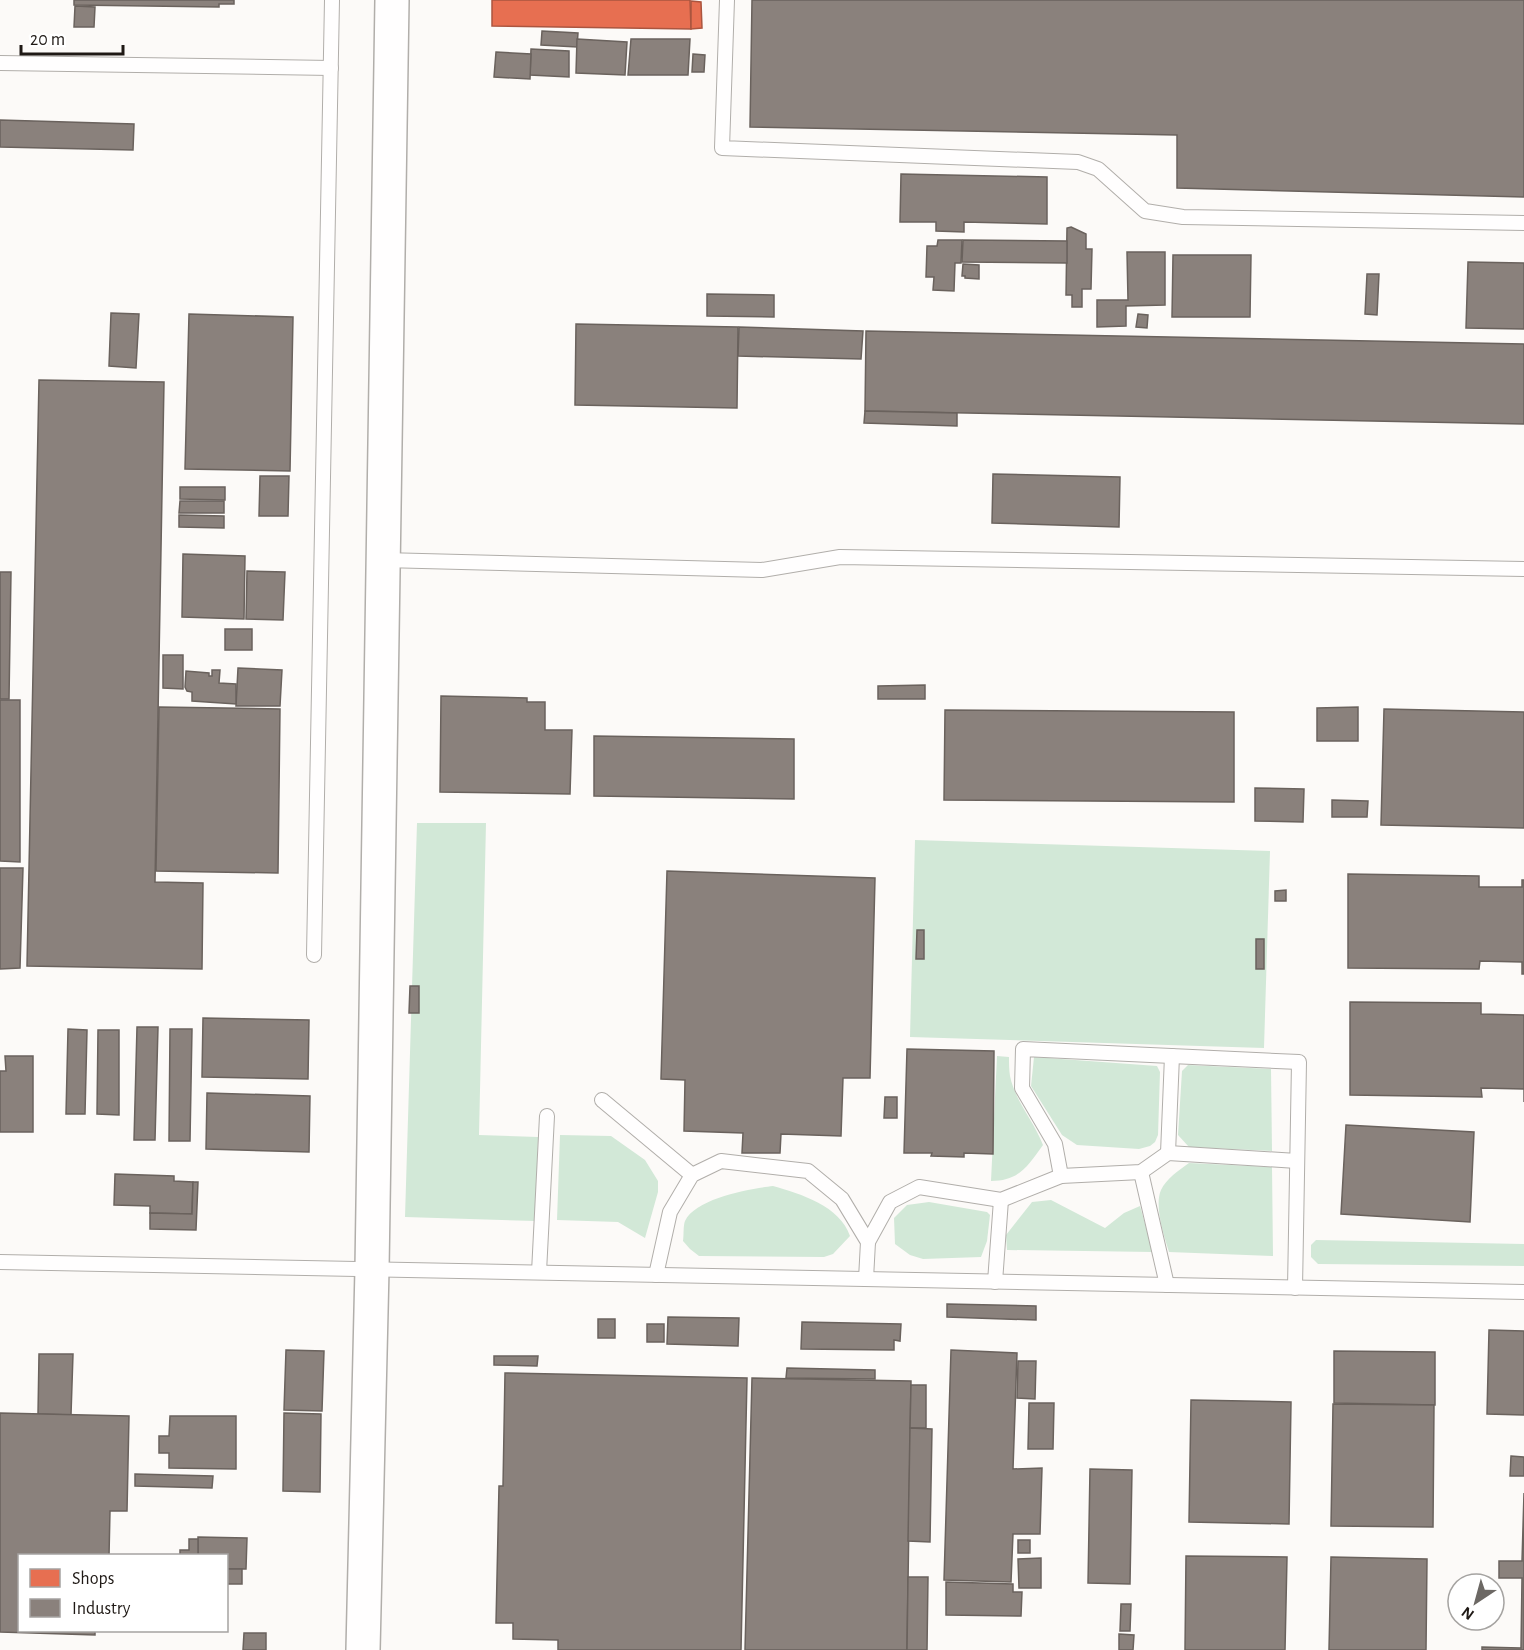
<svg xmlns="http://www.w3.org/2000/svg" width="1524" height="1650" viewBox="0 0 1524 1650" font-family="'Alegreya Sans',sans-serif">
	<rect width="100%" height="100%" fill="#fcfaf8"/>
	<!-- green -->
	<g fill="#d2e8d7">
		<path d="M417,823H486L479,1135L538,1137L536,1221L405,1217Z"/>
		<path d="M915,840L1270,851L1264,1048L910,1037Z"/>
		<path d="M997,1056L1009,1057C1009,1063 1009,1070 1010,1076C1015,1101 1034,1121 1043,1145C1028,1166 1019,1181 991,1181Z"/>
		<path d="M1034,1057L1157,1066L1160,1072L1158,1135L1155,1142L1150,1146L1139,1149L1077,1145L1062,1135L1031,1086Z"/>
		<path d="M1188,1065L1271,1069L1272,1151L1189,1147L1178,1135L1182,1071Z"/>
		<path d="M560,1135L611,1136L645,1160L658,1181V1192L645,1238L618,1222L557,1220Z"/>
		<path d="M1189,1163L1272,1167L1273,1256L1169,1252C1164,1236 1154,1206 1161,1190C1166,1179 1179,1170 1189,1163Z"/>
		<path d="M773,1186C801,1194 840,1206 850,1236L833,1254L824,1257L699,1256L690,1249L683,1241C684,1235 683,1226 685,1221C696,1198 750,1189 773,1186Z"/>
		<path d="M1051,1200L1105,1228L1124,1213L1140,1206L1153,1252L1007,1250L1006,1235L1032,1202Z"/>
		<path d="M929,1202L987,1212L990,1215L987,1241L981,1257L923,1259L910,1255L895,1244L894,1218L907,1205Z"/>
		<path d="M1316,1240L1524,1244V1266L1318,1264L1311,1257V1245Z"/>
	</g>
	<!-- shops -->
	<g fill="#e76f51" stroke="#ab553f" stroke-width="1.5">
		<path d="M492,0H690L691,29L492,26Z"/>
		<path d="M691,1L701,2L702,28L691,29Z"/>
	</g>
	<!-- industry -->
	<g fill="#8a817c" stroke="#6a625d" stroke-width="1.5">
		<path d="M74,0H234V4H219V7L74,5Z"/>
		<path d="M752,0H1524V197L1177,188V135L750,127Z"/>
		<path d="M75,6L95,7L94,27H74Z"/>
		<path d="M542,31L578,33L577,47L541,45Z"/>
		<path d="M577,39L627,42L625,75L576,73Z"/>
		<path d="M631,39H690L688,75H628Z"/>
		<path d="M531,49L569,51V77L530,75Z"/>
		<path d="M496,52L531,54L530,79L494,77Z"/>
		<path d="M693,54L705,55L704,72H692Z"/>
		<path d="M0,120L134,124L133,150L0,147Z"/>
		<path d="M901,174L1047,177V224L964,222V232L936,231V222H900Z"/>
		<path d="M1071,227L1086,234V249H1092L1091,289H1082V307H1072V295H1066L1067,228Z"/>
		<path d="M938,240H962L961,263H955L954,291L933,290L934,277H926L927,246H937Z"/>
		<path d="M963,240L1067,241V263L962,262Z"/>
		<path d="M1127,252H1165V305L1126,306V326L1097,327V300H1128Z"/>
		<path d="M1173,255H1251L1250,317H1172Z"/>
		<path d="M1468,262L1524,263V329L1466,328Z"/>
		<path d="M963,264L979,265V279L965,278V276H962Z"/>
		<path d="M1367,274H1379L1377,315L1365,314Z"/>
		<path d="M707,294L774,295V317L707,316Z"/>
		<path d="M111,313L139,314L136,368L109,366Z"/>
		<path d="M189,314L293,317L290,471L185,469Z"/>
		<path d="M1138,314L1148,315L1147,328L1136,327Z"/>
		<path d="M576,324L738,327L737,408L575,405Z"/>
		<path d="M739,327L863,331L861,359L738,356Z"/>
		<path d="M866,331L1524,344V424L865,411Z"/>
		<path d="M39,380L164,382L155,882L203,883L202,969L27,966Z"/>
		<path d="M865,411L957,413V426L864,423Z"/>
		<path d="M993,474L1120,477L1119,527L992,523Z"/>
		<path d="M260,476H289L288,516H259Z"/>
		<path d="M180,487H225V500L180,499Z"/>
		<path d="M180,501H224V513H179Z"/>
		<path d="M179,515L224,516V528L179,527Z"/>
		<path d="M183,554L245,556L244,619L182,617Z"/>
		<path d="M247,571L285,572L283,620L246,619Z"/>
		<path d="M0,572H11L9,699H0Z"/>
		<rect x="225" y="629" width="27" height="21"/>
		<path d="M163,655H183V689L163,688Z"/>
		<path d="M238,668L282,670L280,706H236Z"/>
		<path d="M212,670H220L219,683L236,684V704L192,701V692L187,691L185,687L186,671L209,673V676H212Z"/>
		<path d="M925,685V699H878V686Z"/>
		<path d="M441,696L527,698V702H545V730H572L570,794L440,792Z"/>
		<path d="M0,700H20V862L0,861Z"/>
		<path d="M159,707L280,709L278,873L156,871Z"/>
		<path d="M1358,707V741H1317V708Z"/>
		<path d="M1384,709L1524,712V828L1381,825Z"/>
		<path d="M945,710L1234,712V802L944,800Z"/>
		<path d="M594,736L794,739V799L594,796Z"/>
		<path d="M1255,788L1304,789L1303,822L1255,821Z"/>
		<path d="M1332,800L1368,801L1367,817H1332Z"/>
		<path d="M0,868H23L20,968L0,969Z"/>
		<path d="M667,871L875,878L870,1078H843L841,1136L781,1134L780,1153H742L743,1133L684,1131L685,1080L661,1079Z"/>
		<path d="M1348,874L1479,876V887H1522V880H1524V974H1522V962L1480,961L1479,969L1348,968Z"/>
		<path d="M1286,890V901H1275V891Z"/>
		<path d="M917,930H924V959H916Z"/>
		<rect x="1256" y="939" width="8" height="30"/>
		<path d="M410,986H419V1013H409Z"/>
		<path d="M1350,1002L1481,1003V1014L1524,1015V1102V1089L1481,1088L1482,1097L1350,1095Z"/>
		<path d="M203,1018L309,1020L308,1079L202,1077Z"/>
		<path d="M137,1027H158L155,1140H134Z"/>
		<path d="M68,1029L87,1030L85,1114H66Z"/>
		<path d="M170,1029H192L190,1141H169Z"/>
		<path d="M98,1030H119V1115L97,1114Z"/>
		<path d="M907,1049L994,1051L993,1154L964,1153V1157L931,1156L932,1153H904Z"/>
		<path d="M5,1056H33V1132H0V1071H6Z"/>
		<path d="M207,1093L310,1096L309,1152L206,1149Z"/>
		<path d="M885,1097H897V1118H884Z"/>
		<path d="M1346,1125L1474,1132L1470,1222L1341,1214Z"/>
		<path d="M115,1174L174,1176V1181L193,1182L192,1214L150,1213V1206L114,1205Z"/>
		<path d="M193,1182H198L196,1230L150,1229V1213L192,1214Z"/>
		<path d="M947,1304L1036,1306V1320L947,1317Z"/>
		<path d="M668,1317L739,1318L738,1346L667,1344Z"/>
		<rect x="598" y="1319" width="17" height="19"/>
		<path d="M802,1322L901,1324L900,1341L894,1340V1350L801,1349Z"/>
		<rect x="647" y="1324" width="17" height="18"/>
		<path d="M1489,1330L1524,1331V1415L1487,1414Z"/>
		<path d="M286,1350L324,1351L322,1411L284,1410Z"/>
		<path d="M951,1350L1017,1353L1013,1469L1042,1468L1040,1534H1013L1011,1582L944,1580Z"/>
		<path d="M1334,1351L1435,1352V1405L1334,1403Z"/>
		<path d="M39,1354H73L71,1415L38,1414Z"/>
		<path d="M494,1356H538L537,1366L494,1365Z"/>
		<path d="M1018,1361H1036L1035,1399L1017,1398Z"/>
		<path d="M787,1368L875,1370V1379L786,1378Z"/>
		<path d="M505,1373L747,1378L741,1650H558V1640L513,1639V1623H496L499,1486H503Z"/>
		<path d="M752,1378L911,1381L907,1650H745Z"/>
		<path d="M911,1385H926V1428H910Z"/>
		<path d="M1191,1400L1291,1402L1289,1524L1189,1522Z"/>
		<path d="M1029,1403H1054L1053,1449H1028Z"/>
		<path d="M1333,1404L1434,1405L1433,1527L1331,1526Z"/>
		<path d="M0,1413L129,1416L127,1511H110L109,1556H20V1630H95V1635L0,1632Z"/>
		<path d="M284,1413L321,1414L320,1492L283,1491Z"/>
		<path d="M170,1416H236V1469L169,1468V1453H159V1436H169Z"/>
		<path d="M910,1428L932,1429L930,1542L908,1541Z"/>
		<path d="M1511,1456L1524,1457V1476H1510Z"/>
		<path d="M1090,1469L1132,1470L1130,1584L1088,1583Z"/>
		<path d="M135,1474L213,1476L212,1488L135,1486Z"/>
		<path d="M1524,1493V1650H1482V1647L1521,1648L1522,1578H1499V1561H1522Z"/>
		<path d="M198,1537L247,1538L246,1569H226V1556H198Z"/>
		<path d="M189,1539H198V1556H180V1550H189Z"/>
		<rect x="1018" y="1540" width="12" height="13"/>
		<path d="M1186,1556L1287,1557L1285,1650H1185Z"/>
		<path d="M1331,1557L1427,1559L1426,1650H1329Z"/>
		<path d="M1041,1558V1588H1019L1018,1559Z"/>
		<rect x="226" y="1569" width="16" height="15"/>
		<path d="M908,1577H928L927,1650H907Z"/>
		<path d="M946,1582L1013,1584V1592H1022L1021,1616L946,1615Z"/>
		<path d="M1121,1604H1131L1130,1631H1120Z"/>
		<path d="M244,1633H266V1650H243Z"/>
		<path d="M1119,1634L1134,1635L1133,1650H1119Z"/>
	</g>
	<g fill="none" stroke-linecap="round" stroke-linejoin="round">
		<defs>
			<g id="service">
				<path d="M727,0L722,148L1078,162L1098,169L1145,211L1183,217L1524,223"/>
				<path d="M0,63L331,68"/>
				<path d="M383,560L762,570L840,557L1524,569"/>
				<path d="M314,955L332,0"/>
				<path d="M602,1100L692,1175"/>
				<path d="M1168,1153L1172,1056"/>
				<path d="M1141,1172L1167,1285"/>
				<path d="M1061,1176L1055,1144L1022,1088L1023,1049L1299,1062L1295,1288"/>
				<path d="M868,1242L890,1202L919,1187L1001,1200L1061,1176L1141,1172L1168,1153L1297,1161"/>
				<path d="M0,1262L1524,1292"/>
				<path d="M539,1272L547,1116"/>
				<path d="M656,1275L670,1212L692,1175L721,1161L808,1171L842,1199L868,1242L866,1279"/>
				<path d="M995,1282L1001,1200"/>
			</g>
			<path id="tertiary" d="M363,1650L372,1269L392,0"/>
		</defs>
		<!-- service casing -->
		<use href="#service" stroke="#b1aeaa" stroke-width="16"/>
		<!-- tertiary casing -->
		<use href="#tertiary" stroke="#b1aeaa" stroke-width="36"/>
		<!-- service -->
		<use href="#service" stroke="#fffefe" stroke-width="14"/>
		<!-- tertiary -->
		<use href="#tertiary" stroke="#fffefe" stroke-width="33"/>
	</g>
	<!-- legend -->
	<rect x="18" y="1554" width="210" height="78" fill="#ffffff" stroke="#a5a3a1" stroke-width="1.5"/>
	<rect x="30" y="1569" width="30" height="18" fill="#e76f51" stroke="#a5a3a1" stroke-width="1.5"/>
	<text x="72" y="1584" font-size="18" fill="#1f1915">Shops</text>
	<rect x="30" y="1599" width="30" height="18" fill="#8a817c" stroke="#a5a3a1" stroke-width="1.5"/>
	<text x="72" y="1614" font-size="18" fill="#1f1915">Industry</text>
	<!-- north arrow -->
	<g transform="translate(1476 1602) rotate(216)"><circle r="28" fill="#ffffff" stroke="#a5a3a1" stroke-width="1.5"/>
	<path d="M0-4.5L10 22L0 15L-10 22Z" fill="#6c6864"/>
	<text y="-9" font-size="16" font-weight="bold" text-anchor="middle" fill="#1f1915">N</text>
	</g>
	<!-- scale -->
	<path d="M21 45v9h102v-9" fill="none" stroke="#1f1915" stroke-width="3"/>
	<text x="30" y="45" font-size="18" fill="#1f1915" stroke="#ffffff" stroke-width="4.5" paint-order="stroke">20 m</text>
</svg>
